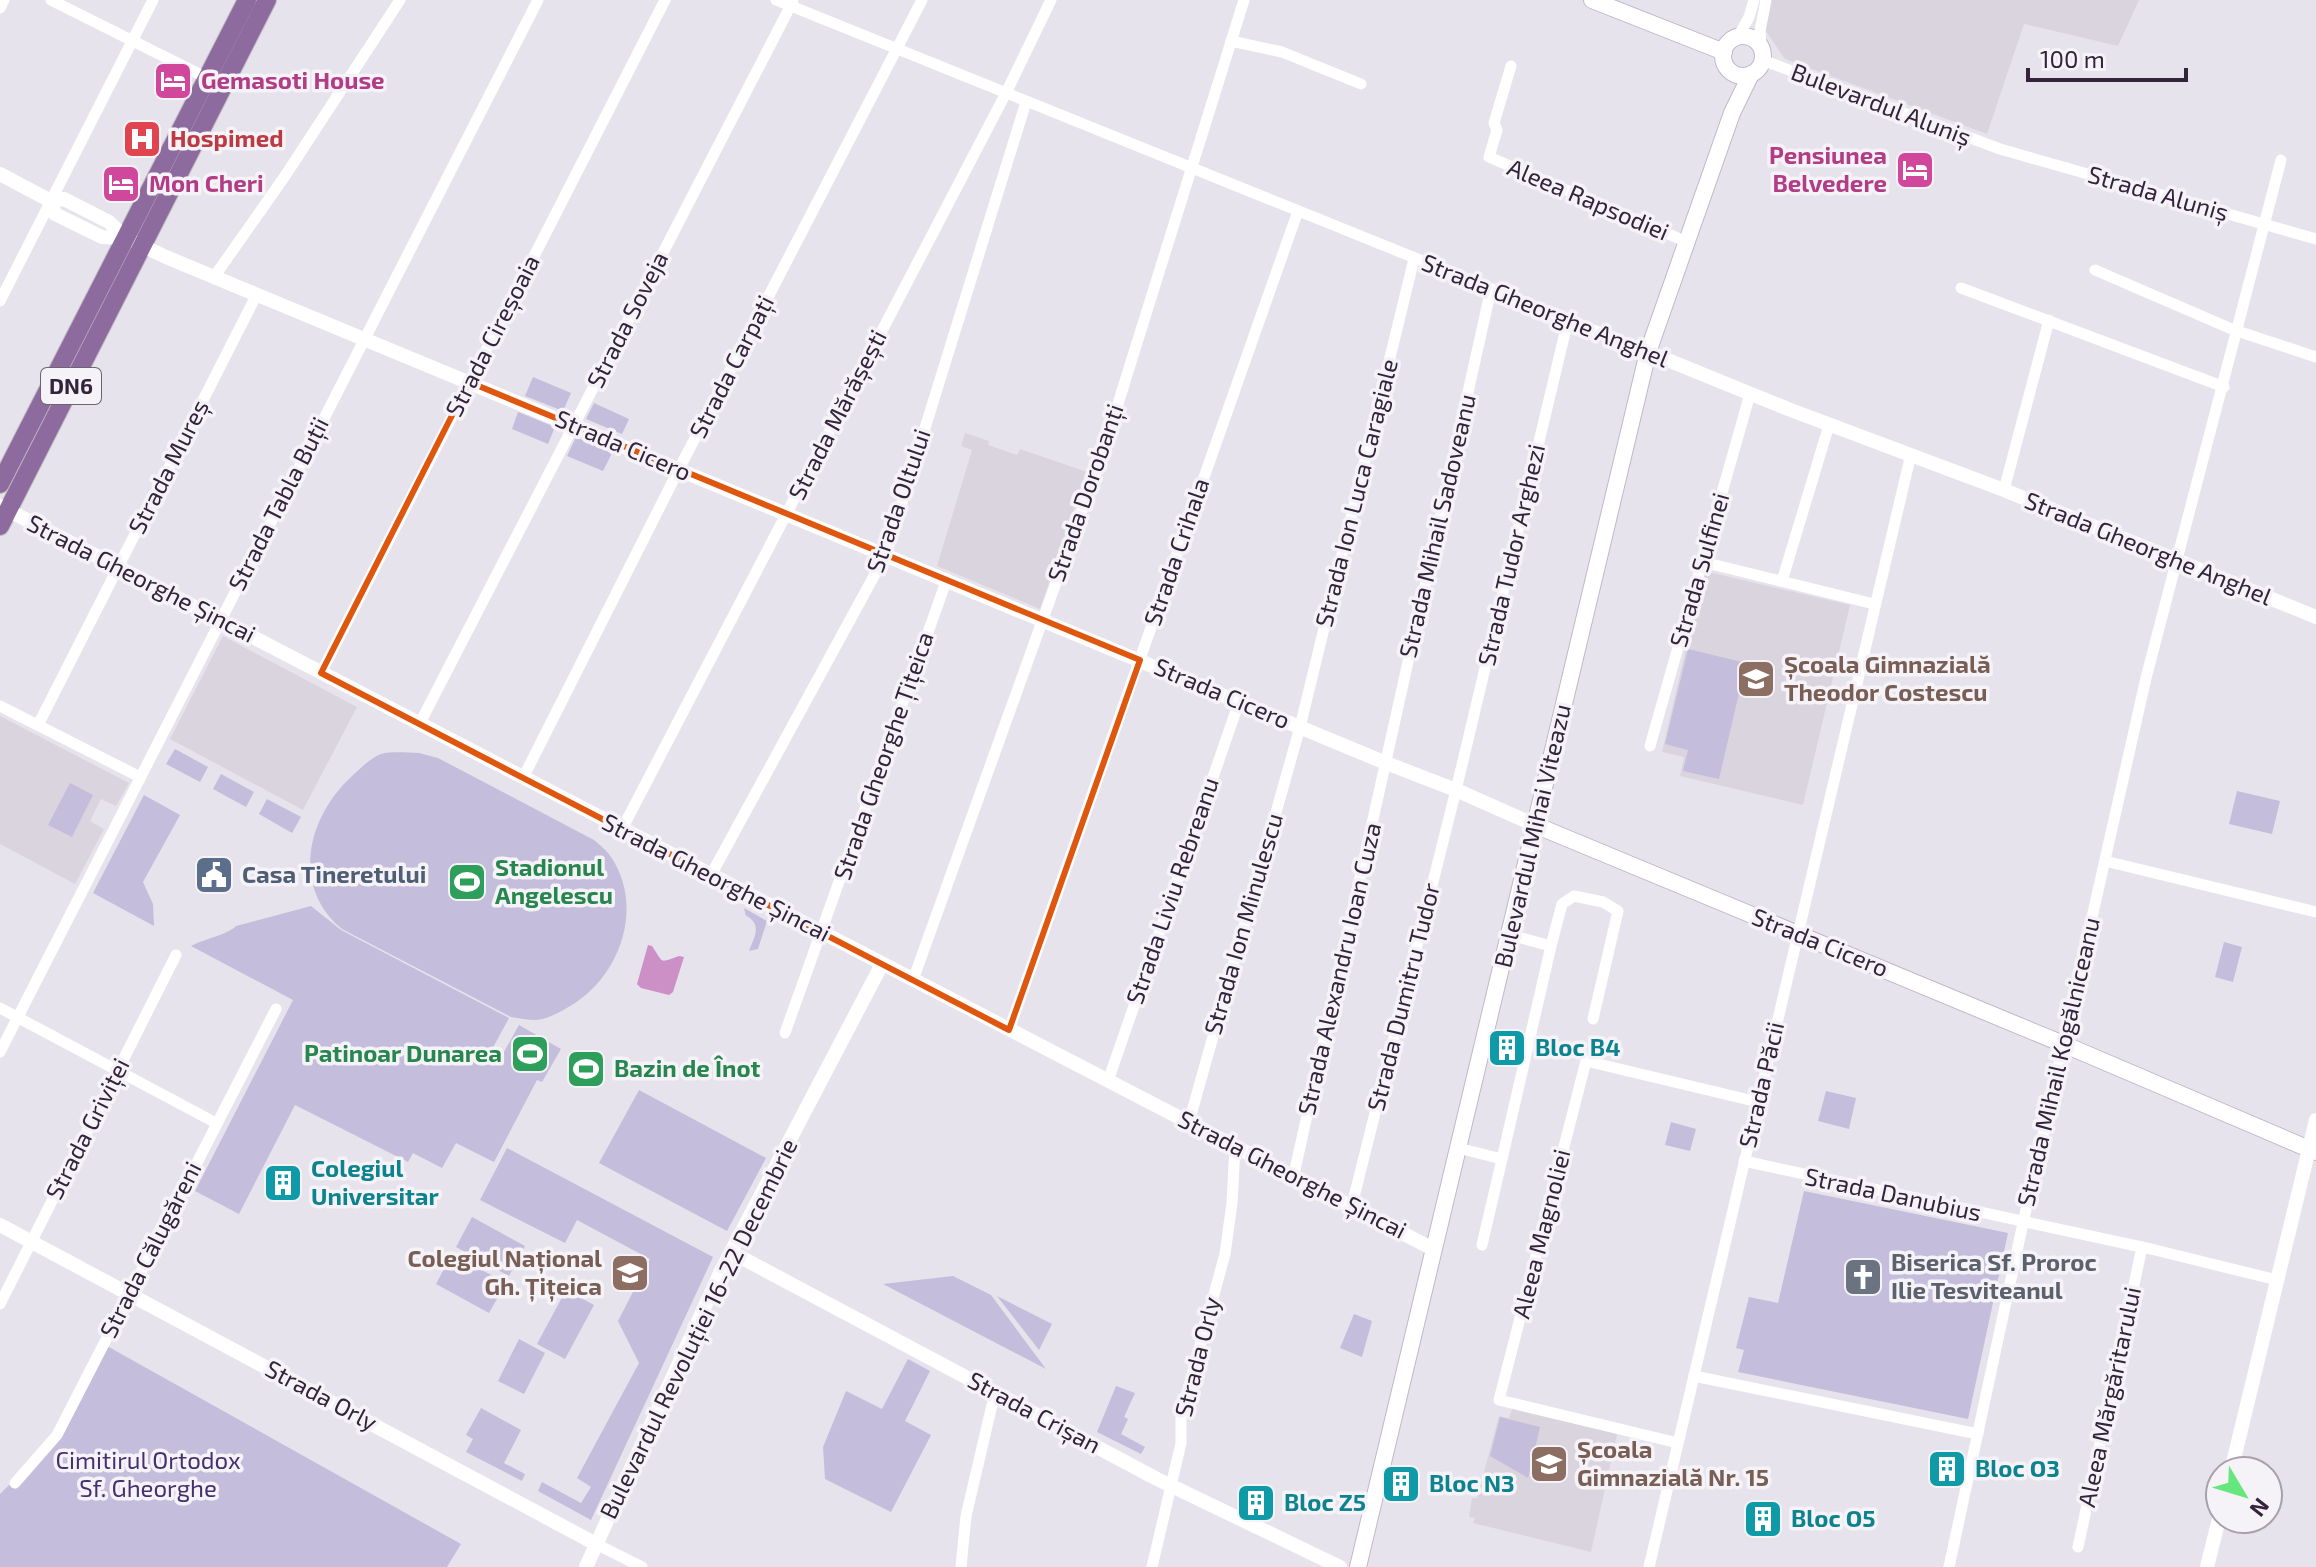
<svg xmlns="http://www.w3.org/2000/svg" width="2316" height="1567" viewBox="0 0 2316 1567" font-family="'Exo 2',sans-serif">
	<rect width="100%" height="100%" fill="#e7e3ec"/>
	<!-- built -->
	<g fill="#dad4df">
		<path d="M1771,0H2139L2118,46L2024,24L1987,134L1785,59L1765,30Z"/>
		<path d="M965,433L989,441L988,445L1017,455L1020,449L1087,472L1040,609L937,566L972,450L961,446Z"/>
		<path d="M1704,571L1850,605L1803,805L1680,776L1684,757L1662,752Z"/>
		<path d="M223,636L357,707L303,810L170,739Z"/>
		<path d="M0,716L129,783L116,806L101,799L90,821L104,829L75,884L0,844Z"/>
		<path d="M1513,1406L1618,1430L1591,1552L1473,1523L1475,1518L1469,1517L1472,1498H1477L1499,1416L1509,1418Z"/>
	</g>
	<!-- green -->
	<g fill="#c4bddb">
		<path d="M533,377L571,393L563,411L525,396Z"/>
		<path d="M594,403L629,419L622,434L586,419Z"/>
		<path d="M518,412L555,427L548,444L512,429Z"/>
		<path d="M576,437L612,453L603,471L567,456Z"/>
		<path d="M1688,649L1746,663L1719,779L1683,771L1688,750L1665,744Z"/>
		<path d="M175,749L208,767L200,782L166,764Z"/>
		<path d="M419,753L438,758L594,840C600,845 607,851 611,857C644,906 621,973 575,1003C564,1010 549,1019 536,1020C528,1020 519,1018 511,1017L342,929C291,887 307,818 351,777C360,769 370,758 381,754C392,751 407,753 419,753Z"/>
		<path d="M221,774L254,792L246,807L213,789Z"/>
		<path d="M70,783L93,795L72,837L48,825Z"/>
		<path d="M2237,791L2280,801L2272,834L2229,824Z"/>
		<path d="M144,795L180,815L143,882L153,904L154,926L93,893Z"/>
		<path d="M267,799L301,817L292,833L259,814Z"/>
		<path d="M311,906L341,930L509,1018L490,1053L500,1059L519,1025L561,1049L542,1082L537,1080L494,1162L456,1143L442,1168L413,1153L408,1162L295,1105L239,1214L195,1191L293,1000L191,946C204,939 227,935 236,926Z"/>
		<path d="M744,908L767,921L758,949L749,951C753,940 761,928 751,919C743,912 747,919 744,908Z"/>
		<path d="M2224,942L2242,947L2233,982L2215,977Z"/>
		<path d="M639,1090L766,1158L727,1231L599,1163Z"/>
		<path d="M1826,1091L1856,1098L1849,1129L1818,1121Z"/>
		<path d="M1671,1122L1696,1129L1690,1151L1665,1145Z"/>
		<path d="M507,1148L713,1257L591,1520L538,1491L542,1482L581,1503L591,1487L577,1478L639,1363L618,1321L650,1259L577,1220L565,1243L480,1200Z"/>
		<path d="M1804,1191L2008,1233L1968,1419L1738,1372L1744,1350L1736,1348L1749,1297L1778,1303Z"/>
		<path d="M472,1217L525,1246L509,1276L456,1247Z"/>
		<path d="M452,1254L506,1283L489,1313L436,1284Z"/>
		<path d="M953,1276L991,1295L1046,1369L883,1284Z"/>
		<path d="M566,1290L594,1305L565,1359L537,1344Z"/>
		<path d="M997,1296L1052,1324L1039,1350Z"/>
		<path d="M1354,1314L1372,1321L1362,1357L1340,1348Z"/>
		<path d="M519,1339L545,1353L524,1394L498,1381Z"/>
		<path d="M107,1346L461,1544L447,1567H0V1494L9,1485L16,1489L60,1437Z"/>
		<path d="M908,1359L930,1371L905,1421L931,1435L891,1512L825,1479L823,1447L846,1391L882,1409Z"/>
		<path d="M1116,1386L1135,1393L1124,1417L1128,1419L1121,1434L1145,1447L1141,1454L1097,1432Z"/>
		<path d="M481,1408L521,1430L504,1463L525,1474L522,1481L466,1452L473,1439L466,1435Z"/>
		<path d="M1500,1417L1540,1427L1528,1478L1490,1456Z"/>
	</g>
	<!-- water -->
	<path fill="#cc8fc6" d="M648,945L652,946C664,964 659,963 679,956L684,957L673,992L669,995L641,988L637,984Z"/>
	<g fill="none" stroke-linecap="round" stroke-linejoin="round">
		<defs>
			<g id="secondary">
				<path d="M1592,0L1724,52"/>
				<circle cx="1743" cy="56" r="20"/>
				<path d="M1535,825L2063,1044L2316,1152"/>
				<path d="M1358,1567L1648,352L1732,113L1751,74"/>
			</g>
			<g id="primary">
				<path d="M0,484L247,0"/>
				<path d="M0,526L267,0"/>
			</g>
		</defs>
		<!-- secondary casing -->
		<use href="#secondary" stroke="#c2b7ca" stroke-width="18"/>
		<!-- primary casing -->
		<use href="#primary" stroke="#c2bdc4" stroke-width="20"/>
		<!-- minor -->
		<g stroke="#fff" stroke-width="11">
			<path d="M51,0L207,78"/>
			<path d="M776,0L1648,352"/>
			<path d="M0,8L4,0"/>
			<path d="M1738,37L1749,17L1754,0"/>
			<path d="M1231,41L1282,52L1361,84"/>
			<path d="M1761,47L1760,31L1766,0"/>
			<path d="M1762,60L2000,149L2316,239"/>
			<path d="M1511,66L1494,123L1497,130L1489,157L1687,242"/>
			<path d="M2095,270L2234,330L2316,357"/>
			<path d="M214,277L285,176L400,0"/>
			<path d="M1961,288L2224,387"/>
			<path d="M0,301L153,0"/>
			<path d="M2004,490L2049,320"/>
			<path d="M1703,562L1874,604"/>
			<path d="M1782,581L1829,425"/>
			<path d="M321,673L665,0"/>
			<path d="M0,706L140,777"/>
			<path d="M38,725L257,294"/>
			<path d="M419,725L793,1"/>
			<path d="M1650,746L1750,394"/>
			<path d="M523,778L679,469L922,0"/>
			<path d="M622,829L1006,93L1051,0"/>
			<path d="M2105,861L2316,912"/>
			<path d="M711,875L886,554L1026,102"/>
			<path d="M1551,946L1562,904L1574,896L1603,902L1618,911L1593,1019"/>
			<path d="M913,980L1102,455L1244,0"/>
			<path d="M0,1008L216,1123"/>
			<path d="M1009,1030L1298,211"/>
			<path d="M785,1033L947,579"/>
			<path d="M0,1052L538,0"/>
			<path d="M1108,1081L1239,702"/>
			<path d="M1189,1122L1300,727L1414,259"/>
			<path d="M1458,1148L1502,1159L1482,1245"/>
			<path d="M1502,1159L1551,946L1510,935"/>
			<path d="M1744,1161L2151,1249L2277,1280"/>
			<path d="M1294,1174L1491,289"/>
			<path d="M1352,1205L1456,790L1568,320"/>
			<path d="M0,1304L176,955"/>
			<path d="M1694,1376L1978,1434"/>
			<path d="M1678,1443L1499,1400L1586,1061L1758,1102"/>
			<path d="M15,1483L57,1435L276,1009"/>
			<path d="M596,1544L642,1567"/>
			<path d="M2078,1547L2142,1247"/>
			<path d="M961,1567L966,1516L992,1405L998,1394"/>
			<path d="M1152,1567L1181,1443V1415L1225,1254L1232,1203L1235,1146"/>
			<path d="M1649,1567L1911,454"/>
			<path d="M1949,1567L2023,1223L2146,678L2281,160"/>
		</g>
		<!-- tertiary -->
		<g stroke="#fff" stroke-width="14">
			<path d="M0,174L51,201L64,199L109,222L126,238L166,257L1386,763L1456,790L1535,825"/>
			<path d="M51,201L55,214L102,237L126,238"/>
			<path d="M1648,352L1788,409L2004,490L2316,617"/>
			<path d="M0,506L1433,1249"/>
			<path d="M0,1225L596,1544"/>
			<path d="M731,1252L1157,1479L1340,1567"/>
			<path d="M2231,1471L2316,1120"/>
			<path d="M586,1567L721,1271L882,964"/>
			<path d="M2207,1567L2220,1515"/>
		</g>
		<!-- secondary -->
		<use href="#secondary" stroke="#fff" stroke-width="16"/>
		<!-- primary -->
		<use href="#primary" stroke="#8e6b9e" stroke-width="18"/>
	</g>
	<!-- marked area -->
	<path fill="none" stroke="#df560e" stroke-width="6" stroke-linejoin="round" d="M469,382L1140,660L1009,1030L321,673Z"/>
	<!-- icons -->
	<defs>
		<symbol id="hotel-square" viewBox="-11 -11 22 22"><rect x="-9" y="-9" width="18" height="18" rx="4" fill="#d1479c" stroke="#f5f3f8"/><path d="M-6-4.5h1.5V1H6V5H4.5V3h-9V5H-6ZM-4 0a1.8 1.8 0 1 1 3.6 0ZM.5 0V-2.5h3Q6-2.5 6 0Z" fill="#fff"/></symbol>
		<symbol id="hospital-square" viewBox="-11 -11 22 22"><rect x="-9" y="-9" width="18" height="18" rx="4" fill="#e0444e" stroke="#f5f3f8"/><path d="M-5-5h3v3.5h4V-5h3V5h-3V1.5h-4V5h-3Z" fill="#fff"/></symbol>
		<symbol id="school-square" viewBox="-11 -11 22 22"><rect x="-9" y="-9" width="18" height="18" rx="4" fill="#8d6e63" stroke="#f5f3f8"/><path d="M0-5L7-2L0 1L-7-2ZM-4 1L0 2.5L4 1V4Q0 6-4 4Z" fill="#fff"/></symbol>
		<symbol id="civic-square" viewBox="-11 -11 22 22"><rect x="-9" y="-9" width="18" height="18" rx="4" fill="#5c6f8a" stroke="#f5f3f8"/><path d="M-.6-6.5H3V-4.5H.6V-3L4-1V1h2V6H-6V1h2V-1L-.6-3ZM-1.2 2.5V6h2.4V2.5Z" fill="#fff"/></symbol>
		<symbol id="stadium-square" viewBox="-11 -11 22 22"><rect x="-9" y="-9" width="18" height="18" rx="4" fill="#2e9e5b" stroke="#f5f3f8"/><path d="M0-5a6.5 5 0 1 0 0 10a6.5 5 0 1 0 0-10ZM-3.5-1.8h7v3.6h-7Z" fill="#fff"/></symbol>
		<symbol id="building-square" viewBox="-11 -11 22 22"><rect x="-9" y="-9" width="18" height="18" rx="4" fill="#0f9aa8" stroke="#f5f3f8"/><path d="M-4-6H4V6H1V3H-1V6H-4ZM-2.5-4.3h1.7v1.8h-1.7ZM.8-4.3h1.7v1.8H.8ZM-2.5-1h1.7V.8h-1.7ZM.8-1h1.7V.8H.8Z" fill="#fff"/></symbol>
		<symbol id="church-square" viewBox="-11 -11 22 22"><rect x="-9" y="-9" width="18" height="18" rx="4" fill="#6b7280" stroke="#f5f3f8"/><path d="M-1.2-6h2.4v3.5h3.3v2.4h-3.3V6h-2.4V-.1h-3.3v-2.4h3.3Z" fill="#fff"/></symbol>
	</defs>
	<g fill-rule="evenodd">
		<use href="#hotel-square" x="151" y="59" width="44" height="44"/>
		<use href="#hospital-square" x="120" y="117" width="44" height="44"/>
		<use href="#hotel-square" x="1893" y="148" width="44" height="44"/>
		<use href="#hotel-square" x="99" y="162" width="44" height="44"/>
		<use href="#school-square" x="1734" y="657" width="44" height="44"/>
		<use href="#civic-square" x="192" y="853" width="44" height="44"/>
		<use href="#stadium-square" x="445" y="860" width="44" height="44"/>
		<use href="#building-square" x="1485" y="1026" width="44" height="44"/>
		<use href="#stadium-square" x="508" y="1032" width="44" height="44"/>
		<use href="#stadium-square" x="564" y="1047" width="44" height="44"/>
		<use href="#building-square" x="261" y="1161" width="44" height="44"/>
		<use href="#school-square" x="608" y="1251" width="44" height="44"/>
		<use href="#church-square" x="1841" y="1255" width="44" height="44"/>
		<use href="#school-square" x="1527" y="1442" width="44" height="44"/>
		<use href="#building-square" x="1925" y="1447" width="44" height="44"/>
		<use href="#building-square" x="1379" y="1462" width="44" height="44"/>
		<use href="#building-square" x="1234" y="1481" width="44" height="44"/>
		<use href="#building-square" x="1741" y="1497" width="44" height="44"/>
	</g>
	<g text-anchor="middle" stroke-width="7" stroke-linejoin="round" paint-order="stroke">
		<!-- shield labels -->
		<rect fill="#f5f3f8" stroke="#6e6274" stroke-width="2" x="41" y="368" width="60" height="36" rx="6"/>
		<g font-size="22" font-weight="bold" fill="#34243b">
			<text x="71" y="394">DN6</text>
		</g>
		<!-- hotel labels -->
		<g font-size="24" font-weight="bold" fill="#b23c85" stroke="#f5f3f8" text-anchor="start">
			<text x="201" y="89">Gemasoti House</text>
			<text x="1887" y="164" text-anchor="end">Pensiunea<tspan x="1887" dy="28">Belvedere</tspan></text>
			<text x="149" y="192">Mon Cheri</text>
		</g>
		<!-- street labels -->
		<g font-size="24" fill="#34243b" stroke="#f5f3f8">
			<text transform="translate(1881 105) rotate(21)" y="8">Bulevardul Aluniș</text>
			<text transform="translate(2158 194) rotate(16)" y="8">Strada Aluniș</text>
			<text transform="translate(1588 200) rotate(23)" y="8">Aleea Rapsodiei</text>
			<text transform="translate(1545 311) rotate(22)" y="8">Strada Gheorghe Anghel</text>
			<text transform="translate(628 320) rotate(-63)" y="8">Strada Soveja</text>
			<text transform="translate(493 336) rotate(-63)" y="8">Strada Cireșoaia</text>
			<text transform="translate(732 367) rotate(-63)" y="8">Strada Carpați</text>
			<text transform="translate(838 415) rotate(-63)" y="8">Strada Mărășești</text>
			<text transform="translate(623 446) rotate(23)" y="8">Strada Cicero</text>
			<text transform="translate(169 467) rotate(-63)" y="8">Strada Mureș</text>
			<text transform="translate(1086 493) rotate(-71)" y="8">Strada Dorobanți</text>
			<text transform="translate(1357 493) rotate(-76)" y="8">Strada Ion Luca Caragiale</text>
			<text transform="translate(899 501) rotate(-71)" y="8">Strada Oltului</text>
			<text transform="translate(279 504) rotate(-63)" y="8">Strada Tabla Buții</text>
			<text transform="translate(1438 526) rotate(-77)" y="8">Strada Mihail Sadoveanu</text>
			<text transform="translate(2148 549) rotate(22)" y="8">Strada Gheorghe Anghel</text>
			<text transform="translate(1177 552) rotate(-71)" y="8">Strada Crihala</text>
			<text transform="translate(1512 555) rotate(-77)" y="8">Strada Tudor Arghezi</text>
			<text transform="translate(1700 570) rotate(-74)" y="8">Strada Sulfinei</text>
			<text transform="translate(141 579) rotate(27)" y="8">Strada Gheorghe Șincai</text>
			<text transform="translate(1222 694) rotate(23)" y="8">Strada Cicero</text>
			<text transform="translate(884 756) rotate(-71)" y="8">Strada Gheorghe Țițeica</text>
			<text transform="translate(1533 836) rotate(-77)" y="8">Bulevardul Mihai Viteazu</text>
			<text transform="translate(716 878) rotate(27)" y="8">Strada Gheorghe Șincai</text>
			<text transform="translate(1173 891) rotate(-71)" y="8">Strada Liviu Rebreanu</text>
			<text transform="translate(1244 924) rotate(-74)" y="8">Strada Ion Minulescu</text>
			<text transform="translate(1820 943) rotate(22)" y="8">Strada Cicero</text>
			<text transform="translate(1340 969) rotate(-77)" y="8">Strada Alexandru Ioan Cuza</text>
			<text transform="translate(1404 997) rotate(-76)" y="8">Strada Dumitru Tudor</text>
			<text transform="translate(2059 1062) rotate(-77)" y="8">Strada Mihail Kogălniceanu</text>
			<text transform="translate(1762 1085) rotate(-77)" y="8">Strada Păcii</text>
			<text transform="translate(88 1129) rotate(-63)" y="8">Strada Griviței</text>
			<text transform="translate(1292 1175) rotate(27)" y="8">Strada Gheorghe Șincai</text>
			<text transform="translate(1893 1195) rotate(12)" y="8">Strada Danubius</text>
			<text transform="translate(1542 1234) rotate(-76)" y="8">Aleea Magnoliei</text>
			<text transform="translate(151 1250) rotate(-63)" y="8">Strada Călugăreni</text>
			<text transform="translate(699 1329) rotate(-64)" y="8">Bulevardul Revoluției 16-22 Decembrie</text>
			<text transform="translate(1198 1357) rotate(-76)" y="8">Strada Orly</text>
			<text transform="translate(321 1396) rotate(28)" y="8">Strada Orly</text>
			<text transform="translate(2110 1397) rotate(-78)" y="8">Aleea Mărgăritarului</text>
			<text transform="translate(1034 1413) rotate(28)" y="8">Strada Crișan</text>
		</g>
		<!-- health labels -->
		<g font-size="24" font-weight="bold" fill="#be3a42" stroke="#f5f3f8" text-anchor="start">
			<text x="170" y="147">Hospimed</text>
		</g>
		<!-- education labels -->
		<g font-size="24" font-weight="bold" fill="#785e54" stroke="#f5f3f8" text-anchor="start">
			<text x="1784" y="673">Școala Gimnazială<tspan x="1784" dy="28">Theodor Costescu</tspan></text>
			<text x="602" y="1267" text-anchor="end">Colegiul Național<tspan x="602" dy="28">Gh. Țițeica</tspan></text>
			<text x="1577" y="1458">Școala<tspan x="1577" dy="28">Gimnazială Nr. 15</tspan></text>
		</g>
		<!-- leisure labels -->
		<g font-size="24" font-weight="bold" fill="#27864d" stroke="#f5f3f8" text-anchor="start">
			<text x="495" y="876">Stadionul<tspan x="495" dy="28">Angelescu</tspan></text>
			<text x="502" y="1062" text-anchor="end">Patinoar Dunarea</text>
			<text x="614" y="1077">Bazin de Înot</text>
		</g>
		<!-- service labels -->
		<g font-size="24" font-weight="bold" fill="#4e5e75" stroke="#f5f3f8" text-anchor="start">
			<text x="242" y="883">Casa Tineretului</text>
		</g>
		<!-- culture labels -->
		<g font-size="24" font-weight="bold" fill="#0d838f" stroke="#f5f3f8" text-anchor="start">
			<text x="1535" y="1056">Bloc B4</text>
			<text x="311" y="1177">Colegiul<tspan x="311" dy="28">Universitar</tspan></text>
			<text x="1975" y="1477">Bloc O3</text>
			<text x="1429" y="1492">Bloc N3</text>
			<text x="1284" y="1511">Bloc Z5</text>
			<text x="1791" y="1527">Bloc O5</text>
		</g>
		<!-- worship labels -->
		<g font-size="24" font-weight="bold" fill="#5b616d" stroke="#f5f3f8" text-anchor="start">
			<text x="1891" y="1271">Biserica Sf. Proroc<tspan x="1891" dy="28">Ilie Tesviteanul</tspan></text>
		</g>
		<!-- park labels -->
		<g font-size="24" fill="#46316f" stroke="#f5f3f8">
			<text x="148" y="1469">Cimitirul Ortodox<tspan x="148" dy="28">Sf. Gheorghe</tspan></text>
		</g>
	</g>
	<!-- north arrow -->
	<g transform="translate(2244 1495) rotate(128)"><circle r="38" fill="#f5f3f8" stroke="#a8a0ac" stroke-width="2"/>
	<path d="M0-6L14 30L0 20L-14 30Z" fill="#65e77e"/>
	<text y="-12" font-size="22" font-weight="bold" text-anchor="middle" fill="#34243b">N</text>
	</g>
	<!-- scale -->
	<path d="M2028 68v12h158v-12" fill="none" stroke="#34243b" stroke-width="4"/>
	<text x="2040" y="68" font-size="24" fill="#34243b" stroke="#f5f3f8" stroke-width="6" paint-order="stroke">100 m</text>
</svg>
